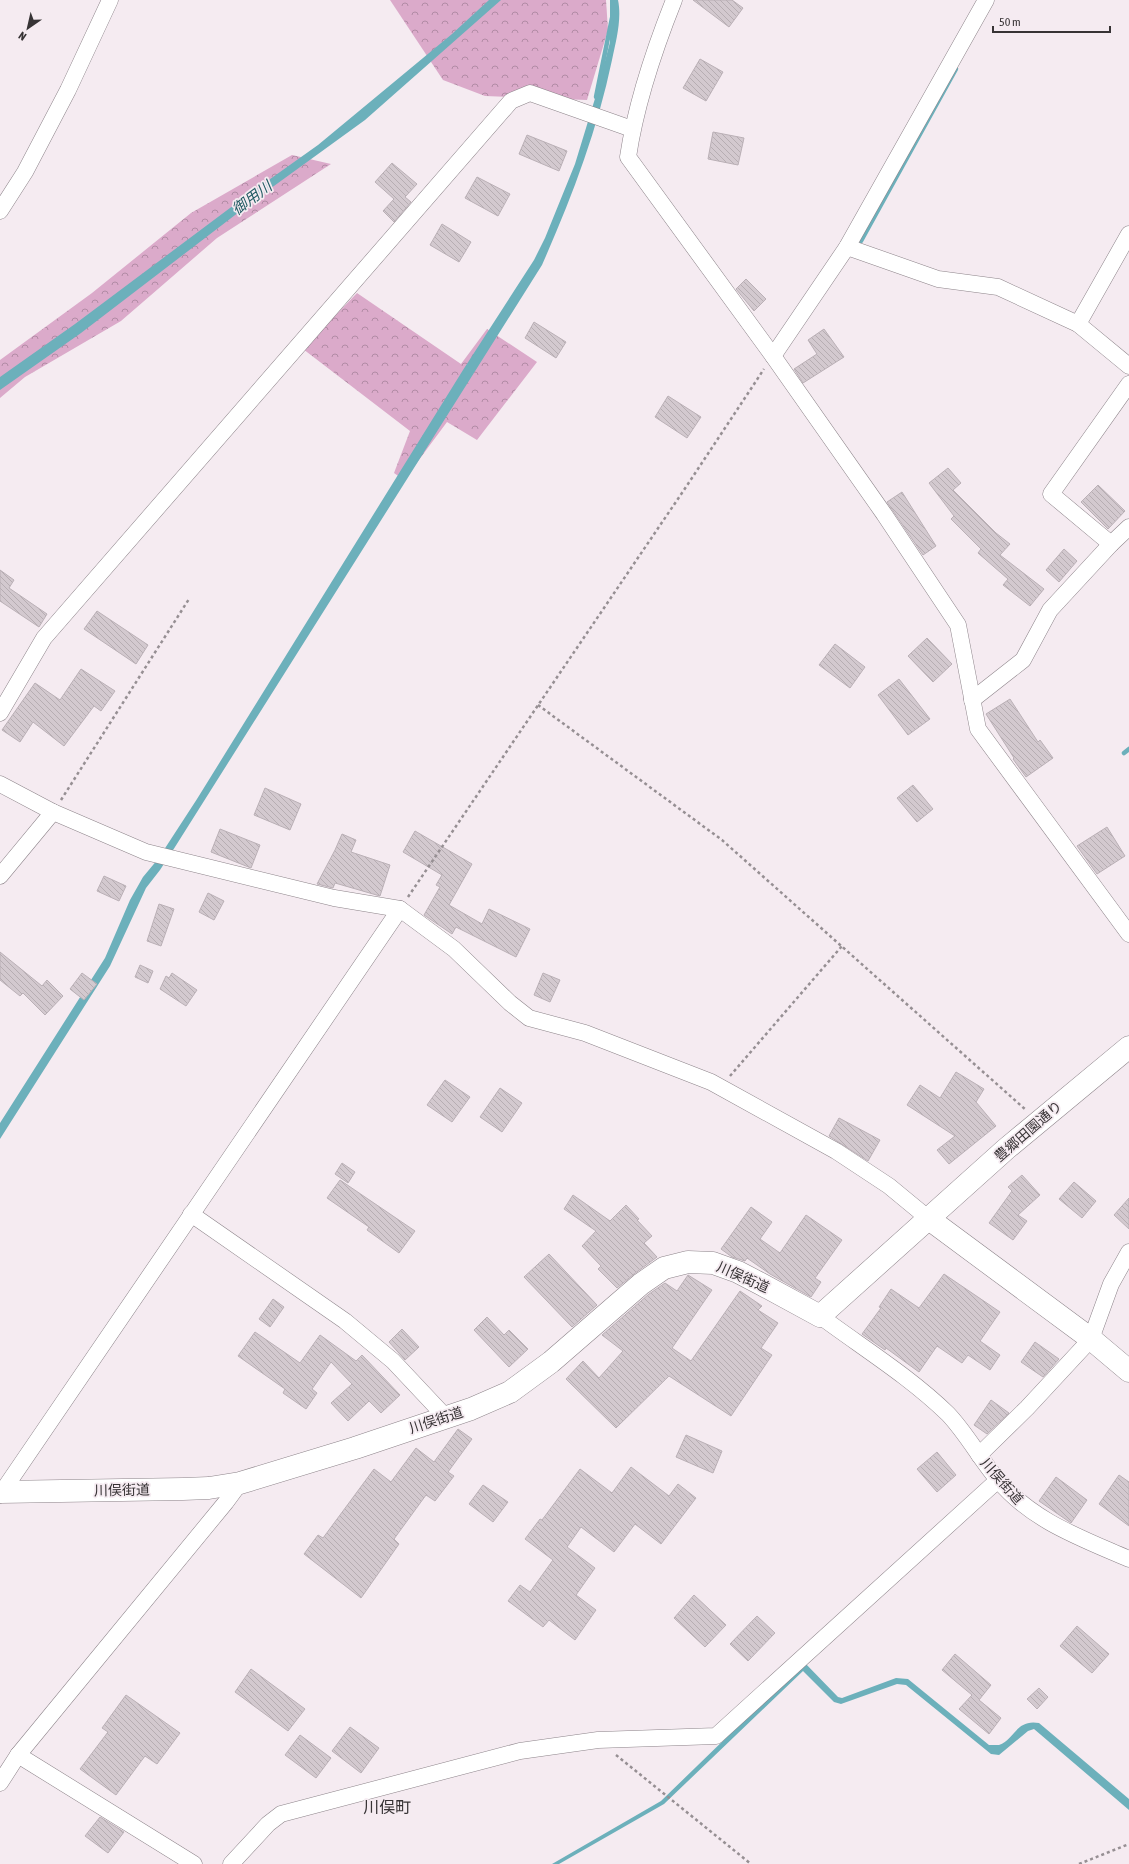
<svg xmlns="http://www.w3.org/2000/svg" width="1129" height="1864" viewBox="0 0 1129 1864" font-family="'Asap Condensed','Noto Sans JP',sans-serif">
	<defs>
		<pattern id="forest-crowns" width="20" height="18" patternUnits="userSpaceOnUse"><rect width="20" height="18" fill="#dbaaca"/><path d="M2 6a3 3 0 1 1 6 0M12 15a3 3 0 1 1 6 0" fill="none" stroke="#b28ba5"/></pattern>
		<pattern id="building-back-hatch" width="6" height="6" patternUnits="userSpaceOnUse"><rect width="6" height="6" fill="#d3c9cf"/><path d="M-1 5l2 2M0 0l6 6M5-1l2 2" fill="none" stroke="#b6adb2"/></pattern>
	</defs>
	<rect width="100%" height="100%" fill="#f5ebf1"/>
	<!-- forest -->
	<g fill="url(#forest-crowns)">
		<path d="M390,0H606L608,30L587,100L485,96L443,80Z"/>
		<path d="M292,155L331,164L217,238L121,321L25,377L0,398V360L92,293L191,213Z"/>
		<path d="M357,293L461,364L487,329L537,362L477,440L447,422L404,480L394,473L410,431L303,349Z"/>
	</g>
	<!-- water -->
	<g fill="#6cb0bb">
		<path d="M489,0H501L365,120L256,199L81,333L0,390V377L75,324L242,199L318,145L452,34Z"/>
		<path d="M610,0H618C622,19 616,41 612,60C597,132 571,199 542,265L175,847L160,870L146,888L110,966L0,1139V1123L105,958L130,900L143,877L158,859L197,799L463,370L534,260L545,238L575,164L597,92L610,42Z"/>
		<path d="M804,1662L838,1697L842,1698L896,1678L908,1679L989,1745C992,1745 996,1745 999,1745C1015,1739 1016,1719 1039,1723L1129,1799V1810L1034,1729L1028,1731L999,1755L991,1754L906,1685L897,1684L841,1704L834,1702L803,1671L664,1804L559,1864H552L661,1801Z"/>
	</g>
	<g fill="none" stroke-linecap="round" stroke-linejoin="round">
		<!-- stream -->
		<g stroke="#6cb0bb" stroke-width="4.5">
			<path d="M596,97L612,18"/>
			<path d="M861,241L956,69"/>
			<path d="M1124,753L1129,749"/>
		</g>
	</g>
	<!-- building -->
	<g fill="url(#building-back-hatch)" stroke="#bab0b6">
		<path d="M693,0H732L743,8L729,27Z"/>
		<path d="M700,59L723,72L706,101L683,88Z"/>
		<path d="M713,132L744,138L738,165L708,159Z"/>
		<path d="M527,135L567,151L559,171L519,154Z"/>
		<path d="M392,163L417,184L405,197L411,202L394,222L383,211L394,199L375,182Z"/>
		<path d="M477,177L510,194L498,216L465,198Z"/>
		<path d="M442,224L471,242L459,262L430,245Z"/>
		<path d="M746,279L766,299L754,311L736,289Z"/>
		<path d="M534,322L566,342L556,358L525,338Z"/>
		<path d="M824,329L844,357L803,383L794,369L817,354L808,340Z"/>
		<path d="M668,396L701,417L687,438L655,417Z"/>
		<path d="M948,468L961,483L953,490L996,533L1010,544L1000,555L1044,589L1030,606L1003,585L1008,579L978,553L981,549L951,519L954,516L929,483Z"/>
		<path d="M1098,485L1125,511L1108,529L1081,502Z"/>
		<path d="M902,492L936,546L923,555L887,502Z"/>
		<path d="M1064,549L1077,561L1059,582L1046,570Z"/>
		<path d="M0,570L14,580L9,588L47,614L39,627L0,601Z"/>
		<path d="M97,611L148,645L136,664L84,629Z"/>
		<path d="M927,638L952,664L933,682L908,656Z"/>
		<path d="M835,644L865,667L850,688L819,665Z"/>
		<path d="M81,669L115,691L101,711L94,706L64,746L33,722L20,742L2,730L35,683L60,700Z"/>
		<path d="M899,679L930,719L908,735L878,695Z"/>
		<path d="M1010,699L1038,742L1040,740L1053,758L1026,777L1013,759L1014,758L986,714Z"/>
		<path d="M913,785L933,809L917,822L897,798Z"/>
		<path d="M265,788L301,804L290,830L254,815Z"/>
		<path d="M1107,827L1125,856L1097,874L1077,846Z"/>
		<path d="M220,829L260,845L251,868L211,852Z"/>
		<path d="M415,831L472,864L449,905L482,924L489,909L530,929L516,957L456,927L452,934L424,915L440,887L436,885L442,875L403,852Z"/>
		<path d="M342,834L356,840L351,852L390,865L380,896L335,883L333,888L317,884L335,850Z"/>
		<path d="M104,876L126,886L119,901L97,891Z"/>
		<path d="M208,893L224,901L214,920L199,912Z"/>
		<path d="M159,904L174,909L161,946L147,941Z"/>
		<path d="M0,952L42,986L47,980L63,996L45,1015L23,993L20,996L0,980Z"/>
		<path d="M140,965L153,971L148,983L135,977Z"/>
		<path d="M82,973L97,984L84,1000L70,989Z"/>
		<path d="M172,973L197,990L186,1006L160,989L166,976L169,978Z"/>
		<path d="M543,973L560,980L550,1002L534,995Z"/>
		<path d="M956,1072L984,1089L976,1102L996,1126L949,1164L937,1150L955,1136L907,1105L920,1085L940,1098Z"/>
		<path d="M445,1080L470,1097L452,1122L427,1105Z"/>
		<path d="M500,1088L522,1103L502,1132L480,1117Z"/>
		<path d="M839,1118L880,1140L868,1161L829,1136Z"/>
		<path d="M342,1163L355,1172L348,1183L335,1174Z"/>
		<path d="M1022,1175L1040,1195L1018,1215L1027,1221L1013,1240L989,1223L1012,1191L1008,1187Z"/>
		<path d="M340,1180L415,1231L399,1253L367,1230L369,1227L327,1198Z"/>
		<path d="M1074,1182L1096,1201L1082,1218L1059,1199Z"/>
		<path d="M573,1195L610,1221L626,1205L639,1219L637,1220L652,1236L644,1243L657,1257L634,1274L617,1288L598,1269L601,1266L582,1246L596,1231L564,1209Z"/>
		<path d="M1129,1198V1229L1114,1215Z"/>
		<path d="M751,1207L772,1222L760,1239L780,1253L806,1215L842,1240L815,1278L821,1282L811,1297L770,1274L747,1258L745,1261L732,1257L721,1249Z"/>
		<path d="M549,1254L597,1305L572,1327L524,1277Z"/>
		<path d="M944,1274L1000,1312L980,1341L1000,1355L990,1370L968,1355L962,1363L937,1346L919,1372L886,1348L885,1350L862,1334L881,1308L879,1307L891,1289L919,1308Z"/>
		<path d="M688,1275L712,1290L672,1348L691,1361L740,1291L762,1306L758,1310L778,1323L761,1348L772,1355L731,1416L669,1376L616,1428L566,1379L583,1361L599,1378L623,1351L602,1335L649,1294L665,1283L677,1291Z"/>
		<path d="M273,1299L284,1307L270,1327L259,1319Z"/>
		<path d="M487,1317L504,1335L509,1330L528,1349L509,1367L474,1330Z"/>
		<path d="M402,1329L419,1347L405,1360L389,1342Z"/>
		<path d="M255,1332L300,1363L320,1335L356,1361L362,1355L400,1395L381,1413L369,1401L348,1421L331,1403L352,1384L331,1362L312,1389L317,1393L306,1409L283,1393L285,1389L238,1356Z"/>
		<path d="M1035,1342L1059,1359L1043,1377L1021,1362Z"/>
		<path d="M991,1400L1009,1413L987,1434L974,1425Z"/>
		<path d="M458,1429L472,1439L448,1472L454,1476L435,1501L426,1495L394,1539L399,1544L361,1598L304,1554L318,1535L323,1538L374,1469L391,1482L416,1448L434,1462Z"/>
		<path d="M686,1435L722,1451L713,1473L676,1457Z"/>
		<path d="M937,1452L956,1475L937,1492L917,1469Z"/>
		<path d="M631,1467L669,1496L678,1484L696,1498L661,1544L635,1524L614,1552L581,1527L567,1547L595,1568L576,1595L596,1610L575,1640L549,1620L543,1627L508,1601L520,1585L530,1592L553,1560L525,1539L540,1519L542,1520L580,1469L612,1493Z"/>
		<path d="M1119,1475L1129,1482V1526L1099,1504Z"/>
		<path d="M1056,1477L1087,1500L1071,1523L1039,1501Z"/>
		<path d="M483,1485L508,1502L493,1522L469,1504Z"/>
		<path d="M694,1595L726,1625L705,1647L674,1618Z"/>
		<path d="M757,1616L775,1633L748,1661L730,1644Z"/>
		<path d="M1077,1626L1109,1654L1092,1673L1060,1646Z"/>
		<path d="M955,1654L991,1685L979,1700L1001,1718L989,1734L959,1709L972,1695L942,1670Z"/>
		<path d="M251,1669L305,1709L288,1731L235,1692Z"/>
		<path d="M1039,1688L1048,1697L1037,1709L1027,1699Z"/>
		<path d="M126,1695L180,1733L157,1764L145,1756L116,1795L80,1769L108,1732L102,1728Z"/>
		<path d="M350,1727L379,1748L361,1773L332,1751Z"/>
		<path d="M300,1735L331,1758L316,1778L285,1755Z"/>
		<path d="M100,1817L124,1832L108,1853L85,1836Z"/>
	</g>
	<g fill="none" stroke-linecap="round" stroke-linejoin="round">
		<defs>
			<g id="street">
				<path d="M674,0C654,50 636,103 628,157L773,356L884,514L958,625L978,729L1129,934"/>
				<path d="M0,211L25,172L68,90L110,0"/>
				<path d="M847,247L938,279L998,287L1078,324L1129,366"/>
				<path d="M1078,324L1129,234"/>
				<path d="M773,356L847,247L986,0"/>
				<path d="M1111,544L1051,494L1129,384"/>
				<path d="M972,700L1023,660L1050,610L1111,544L1129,527"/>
				<path d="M0,713L44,638L511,101L530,93L632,129"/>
				<path d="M0,784L53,812L146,852L334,898L400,909L454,949L510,1003L529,1018L585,1033L711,1082L836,1151L889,1186L929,1219"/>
				<path d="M0,876L53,812"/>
				<path d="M191,1214L345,1321L393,1361L440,1411L442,1418"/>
				<path d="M820,1316C863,1348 910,1377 948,1414C967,1434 980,1459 998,1480C1032,1521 1081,1538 1129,1559"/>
				<path d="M979,1455L1027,1408L1091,1339L1111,1284L1129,1252"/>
				<path d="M0,1495L400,909"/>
				<path d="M18,1755L194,1864"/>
				<path d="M0,1783L18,1755L226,1502L240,1483"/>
				<path d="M231,1864L268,1824L281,1814L520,1751L598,1740L716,1736L998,1480"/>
			</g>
			<g id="secondary">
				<path d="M929,1219L1091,1339L1129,1371"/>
				<path d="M0,1492L183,1489L209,1488L240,1483L355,1448L471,1409L510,1392L551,1362L641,1284L664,1268L688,1262L713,1263L738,1272L761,1284L820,1316L1006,1149L1129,1047"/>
			</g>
		</defs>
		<!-- street casing -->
		<use href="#street" stroke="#8d848a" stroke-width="17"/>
		<!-- secondary casing -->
		<use href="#secondary" stroke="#8d848a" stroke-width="23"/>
		<!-- path -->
		<g stroke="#968f93" stroke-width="2.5" stroke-dasharray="3 3" stroke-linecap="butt">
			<path d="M538,705L722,840L1026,1110"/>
			<path d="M61,800L189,599"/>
			<path d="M408,897L686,487L764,369"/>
			<path d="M730,1076L842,946"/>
			<path d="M616,1755L751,1864"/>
			<path d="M1079,1864L1129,1844"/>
		</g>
		<!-- street -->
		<use href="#street" stroke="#fff" stroke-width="16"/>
		<!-- secondary -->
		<use href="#secondary" stroke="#fff" stroke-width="22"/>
	</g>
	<g text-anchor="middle" stroke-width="3.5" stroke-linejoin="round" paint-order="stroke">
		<!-- street labels -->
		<g font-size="14" fill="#373335" stroke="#f5ebf1">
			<text transform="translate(1028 1131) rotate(-41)" y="5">豊郷田園通り</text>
			<text transform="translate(743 1277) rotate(24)" y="5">川俣街道</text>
			<text transform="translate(436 1420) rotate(-18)" y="5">川俣街道</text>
			<text transform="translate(1002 1481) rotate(49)" y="5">川俣街道</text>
			<text transform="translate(122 1490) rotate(-1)" y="5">川俣街道</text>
		</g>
		<!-- water labels -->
		<g font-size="15" font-style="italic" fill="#205a62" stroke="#f5ebf1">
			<text transform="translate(252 198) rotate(-37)" y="5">御用川</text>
		</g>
		<!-- quarter labels -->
		<g font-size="16" fill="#373335" stroke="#f5ebf1">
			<text x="387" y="1813">川俣町</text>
		</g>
	</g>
	<!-- north arrow -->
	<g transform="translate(28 28) rotate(214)" stroke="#f5ebf1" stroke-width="3" paint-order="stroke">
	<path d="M0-3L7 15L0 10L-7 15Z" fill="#373335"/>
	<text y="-6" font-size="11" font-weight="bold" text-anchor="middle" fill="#373335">N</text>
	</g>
	<!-- scale -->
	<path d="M993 26v6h117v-6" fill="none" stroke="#373335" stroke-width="2"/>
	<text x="999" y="26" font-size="12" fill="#373335" stroke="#f5ebf1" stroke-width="3" paint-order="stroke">50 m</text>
</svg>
